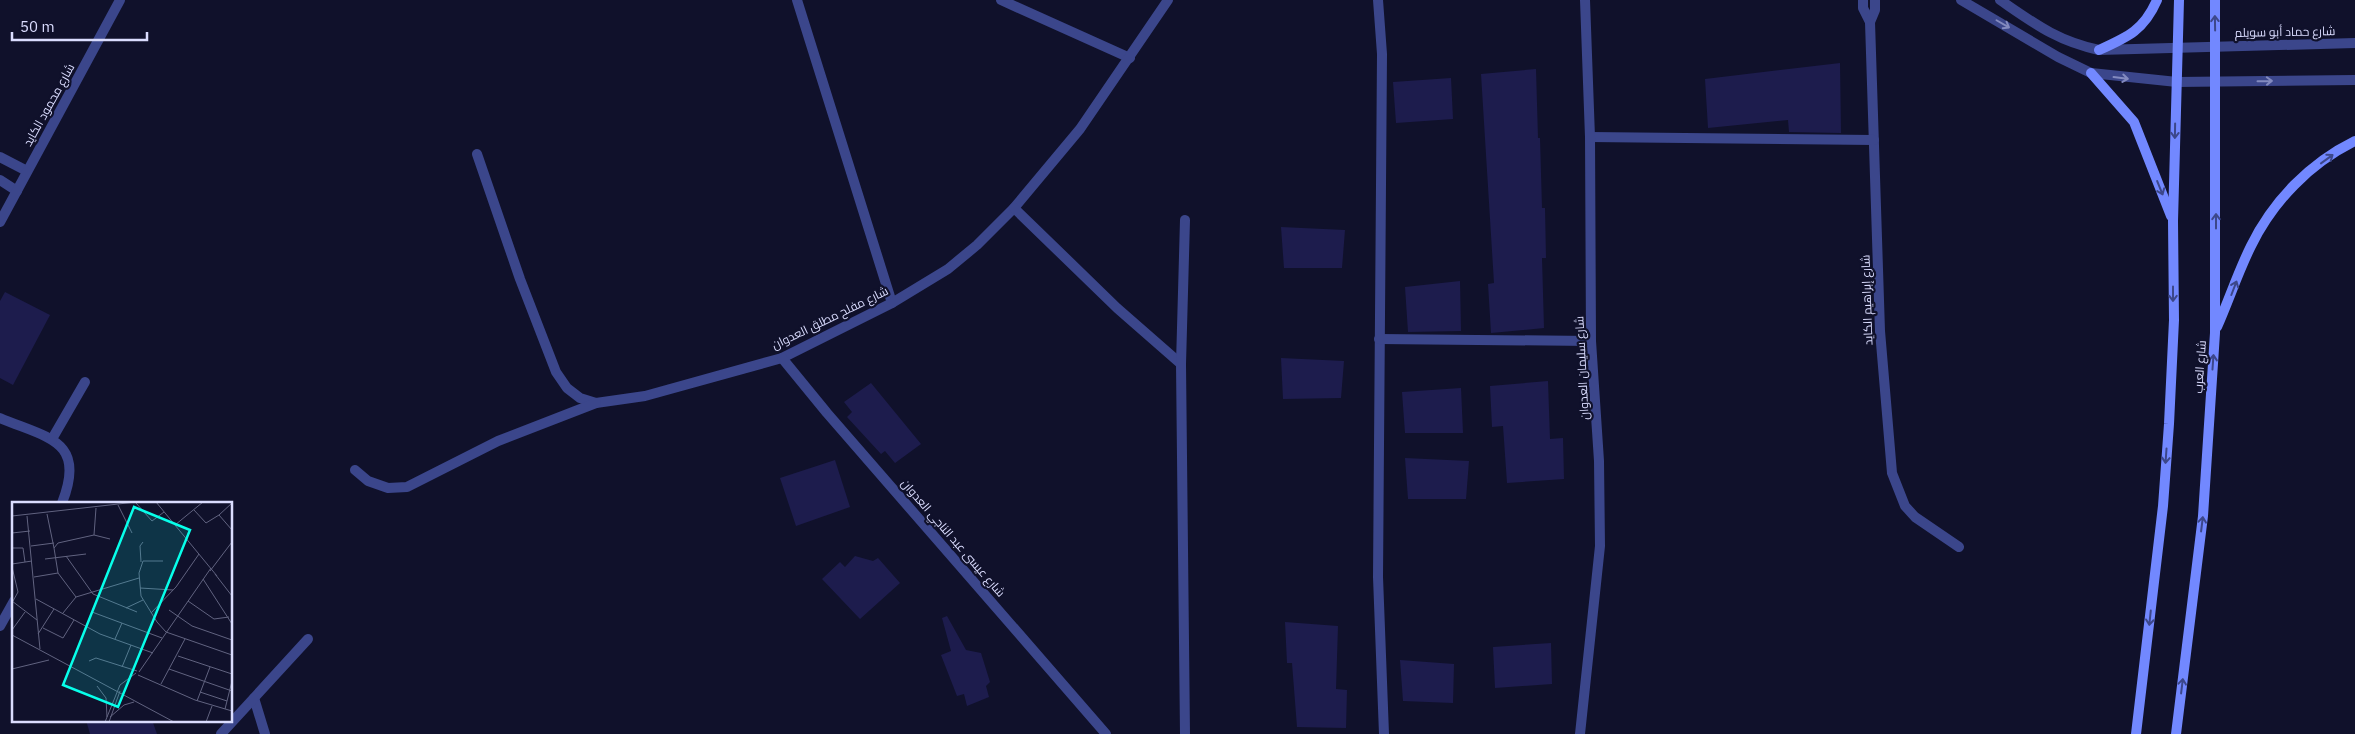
<svg xmlns="http://www.w3.org/2000/svg" width="2355" height="734" viewBox="0 0 2355 734" font-family="'IBM Plex Sans',Cairo,sans-serif">
	<rect width="100%" height="100%" fill="#10112b"/>
	<!-- building -->
	<g fill="#1d1c4d">
		<path d="M1840,63L1841,133L1789,132L1788,120L1708,128L1705,79Z"/>
		<path d="M1536,69L1538,138H1540L1542,208H1545L1546,258H1542L1544,328L1491,333L1488,284L1494,283L1481,74Z"/>
		<path d="M1451,78L1453,119L1396,123L1393,82Z"/>
		<path d="M1281,227L1345,230L1342,268H1284Z"/>
		<path d="M1460,281L1461,331L1408,332L1405,287Z"/>
		<path d="M5,292L50,315L13,385L0,378V301Z"/>
		<path d="M1281,358L1344,361L1341,398L1283,399Z"/>
		<path d="M1548,381L1550,439L1563,438L1564,479L1507,483L1503,426L1492,427L1490,386Z"/>
		<path d="M871,383L921,444L895,463L885,451L881,454L847,417L852,412L844,402Z"/>
		<path d="M1461,388L1463,433H1405L1402,392Z"/>
		<path d="M1405,458L1469,461L1466,499H1408Z"/>
		<path d="M835,460L850,507L796,526L780,478Z"/>
		<path d="M855,556L873,561L878,558L900,583L860,619L822,579L840,562L845,567Z"/>
		<path d="M947,616L966,650L981,653L990,682L986,686L989,697L967,706L964,694L957,696L941,655L951,651L942,618Z"/>
		<path d="M1285,622L1338,626L1336,689L1347,690L1346,728L1297,727L1292,663H1287Z"/>
		<path d="M1551,643L1552,684L1495,688L1493,647Z"/>
		<path d="M1400,660L1454,664L1453,703L1403,701Z"/>
		<path d="M86,720H152L157,734H90Z"/>
	</g>
	<g fill="none" stroke-linecap="round" stroke-linejoin="round">
		<!-- service -->
		<path stroke="#3b468b" stroke-width="10" d="M254,698L265,734"/>
		<!-- minor -->
		<g stroke="#3b468b" stroke-width="10">
			<path d="M797,0L892,303"/>
			<path d="M1001,0L1130,58"/>
			<path d="M1378,0L1382,54L1378,577L1384,734"/>
			<path d="M1863,0V8L1870,22"/>
			<path d="M1875,0V10L1870,22L1880,331L1892,473L1905,506L1915,517L1959,547"/>
			<path d="M1590,137L1874,140"/>
			<path d="M477,154L520,279L556,372L567,388L580,398L596,403L645,396L782,358L892,303L948,269L977,245L1014,208L1080,129L1168,0"/>
			<path d="M0,157L27,171"/>
			<path d="M0,180L17,191"/>
			<path d="M1014,208L1117,308L1181,364"/>
			<path d="M1379,339L1591,341"/>
			<path d="M782,358L827,413L1106,734"/>
			<path d="M0,418C47,438 87,440 62,503"/>
			<path d="M52,439L85,382"/>
			<path d="M355,470L368,481L388,488L407,487L498,441L596,403"/>
			<path d="M0,626L14,601"/>
			<path d="M221,734L308,639"/>
			<path d="M1185,734L1181,364L1185,220"/>
			<path d="M1580,734L1600,546L1599,461L1591,341L1590,137L1585,0"/>
		</g>
		<!-- tertiary -->
		<g stroke="#3b468b" stroke-width="10">
			<path d="M1961,0L2058,57L2091,73L2177,82L2355,80"/>
			<path d="M2000,0C2035,24 2057,41 2099,50L2355,43"/>
			<path d="M0,222L120,0"/>
		</g>
		<!-- secondary -->
		<g stroke="#7288ff" stroke-width="10">
			<path d="M2099,50C2128,37 2144,30 2157,0"/>
			<path d="M2091,73L2134,122L2171,216"/>
			<path d="M2217,327C2229,300 2238,272 2251,246C2273,201 2310,163 2355,141"/>
			<path d="M2136,734L2163,506L2169,424L2174,320L2173,221L2179,0"/>
			<path d="M2176,734L2203,516L2215,333V0"/>
		</g>
	</g>
	<!-- one-way arrows -->
	<defs><path id="oneway-shaft" d="M-6 0H5M1.5-3L5.5 0L1.5 3" fill="none" stroke-width="1.6" stroke-linecap="round" stroke-linejoin="round" transform="scale(1.25)"/></defs>
	<g stroke="#3c478a">
		<use href="#oneway-shaft" transform="translate(2215 23) rotate(-91)"/>
		<use href="#oneway-shaft" transform="translate(2175 131) rotate(91)"/>
		<use href="#oneway-shaft" transform="translate(2327 159) rotate(-36)"/>
		<use href="#oneway-shaft" transform="translate(2160 188) rotate(68)"/>
		<use href="#oneway-shaft" transform="translate(2216 221) rotate(-90)"/>
		<use href="#oneway-shaft" transform="translate(2234 288) rotate(-69)"/>
		<use href="#oneway-shaft" transform="translate(2173 294) rotate(90)"/>
		<use href="#oneway-shaft" transform="translate(2213 362) rotate(-86)"/>
		<use href="#oneway-shaft" transform="translate(2166 456) rotate(94)"/>
		<use href="#oneway-shaft" transform="translate(2202 524) rotate(-83)"/>
		<use href="#oneway-shaft" transform="translate(2150 618) rotate(96)"/>
		<use href="#oneway-shaft" transform="translate(2182 686) rotate(-83)"/>
	</g>
	<g stroke="#838abf">
		<use href="#oneway-shaft" transform="translate(2003 24) rotate(30)"/>
		<use href="#oneway-shaft" transform="translate(2121 78) rotate(7)"/>
		<use href="#oneway-shaft" transform="translate(2265 81) rotate(-1)"/>
	</g>
	<g text-anchor="middle" stroke-width="4.5" stroke-linejoin="round" paint-order="stroke">
		<!-- street labels -->
		<g font-size="12" fill="#dbddff" stroke="#10112b">
			<text transform="translate(2285 32) rotate(-1)" y="4">شارع حماد أبو سويلم</text>
			<text transform="translate(49 105) rotate(-61)" y="4">شارع محمود الكايد</text>
			<text transform="translate(1867 300) rotate(-92)" y="4">شارع إبراهيم الكايد</text>
			<text transform="translate(830 318) rotate(-26)" y="4">شارع مفلح مطلق العدوان</text>
			<text transform="translate(2200 367) rotate(-86)" y="4">شارع العرب</text>
			<text transform="translate(1582 368) rotate(-93)" y="4">شارع سليمان العدوان</text>
			<text transform="translate(953 538) rotate(49)" y="4">شارع عيسى عبد الناجي العدوان</text>
		</g>
	</g>
	<!-- overview -->
	<g transform="translate(12 502)">
		<rect width="220" height="220" fill="#10112b"/>
		<path fill="none" stroke="#616380" stroke-width="1" d="M144,0L205,74M124,1L140,19L152,10M220,1L207,13L220,28M106,3L120,31M182,8L194,21L207,13M35,12L42,46M0,14L124,0M15,14L28,147M163,23L191,0M0,31L18,29M82,33L98,37M19,44L42,41M0,46H11L13,60M54,54L81,92L125,110M33,57L74,52M151,59H131L127,71L129,94L145,120L154,130L220,153M129,60L128,44L131,40M0,62L20,59M0,65L6,90L1,99M198,69L220,40M203,72L220,94M22,75L46,71M191,77L220,122M128,86L161,88M64,95L46,71L42,46L46,41L82,33L84,6M24,97L88,132L141,151M0,99L25,118M176,99L202,117L217,115M114,106L131,98M157,108L180,124L220,138M80,110L150,136M51,111L64,95L127,76M139,111L164,85L187,52M31,126L51,136L62,118M0,128L13,110M26,132L42,107M0,133L162,220M103,137L110,121M166,154L220,172M77,159L84,156L125,169M110,165L119,143M0,167L37,158M157,167L220,189M127,170L199,66M126,173L183,198L220,209M149,182L173,137M85,184L94,196L95,215M188,190L215,199M185,199L198,165M213,207L220,179M98,215L112,203L122,200M93,220L108,183L124,171M97,220L108,189M194,220L200,204"/>
		<path fill="#07ffea" fill-opacity="0.15" stroke="#07ffea" stroke-width="2.5" d="M122,5L178,28L106,205L51,183Z"/>
		<rect width="220" height="220" fill="none" stroke="#dbddff" stroke-width="2.5"/>
	</g>
	<!-- scale -->
	<path d="M12 32v8h135v-8" fill="none" stroke="#dbddff" stroke-width="2.5"/>
	<text x="20" y="32" font-size="15" fill="#dbddff" stroke="#10112b" stroke-width="4" paint-order="stroke">50 m</text>
</svg>
